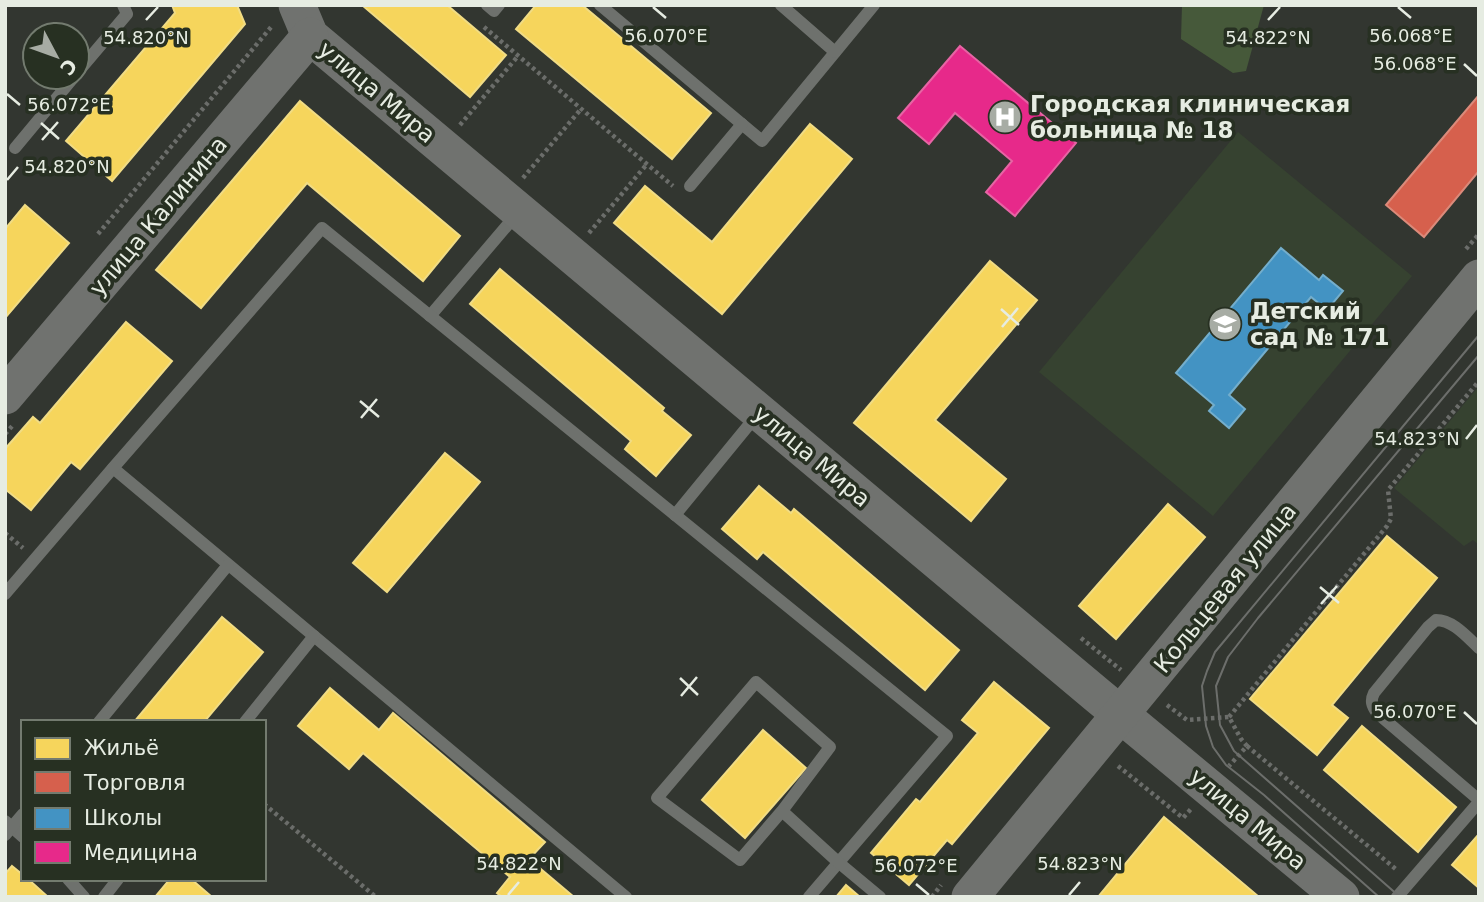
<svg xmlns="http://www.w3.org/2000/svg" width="1484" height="902" viewBox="0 0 1484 902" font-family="'DejaVu Sans',sans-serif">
	<rect width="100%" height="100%" fill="#323630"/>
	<!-- built -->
	<g fill="#364230">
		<path d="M1238,132L1412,276L1213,516L1039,372Z"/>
		<path d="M1479,386V545L1473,540L1464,546L1394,488Z"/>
	</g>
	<!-- green -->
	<path fill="#46593a" d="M1182,5H1264L1246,71L1233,73L1181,39Z"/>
	<!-- homes -->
	<g fill="#f6d55c" stroke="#f1dc84" stroke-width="2">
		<path d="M172,5H237L245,24L112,181L66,141L175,13Z"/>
		<path d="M362,5H447L506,55L470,97Z"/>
		<path d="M536,5H582L711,113L672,159L516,29Z"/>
		<path d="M300,101L460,236L423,281L307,183L201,308L156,270Z"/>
		<path d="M810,124L852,159L722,314L614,223L645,186L712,242Z"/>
		<path d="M25,205L69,243L5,318V229Z"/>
		<path d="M990,261L1037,300L935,420L1006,479L971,521L854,423Z"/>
		<path d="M500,269L664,408L662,411L691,435L656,476L625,449L631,441L470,304Z"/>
		<path d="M126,322L172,361L80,469L71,462L31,510L5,489V449L33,417L40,423Z"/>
		<path d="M445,453L480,482L387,592L353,563Z"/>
		<path d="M759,486L791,513L794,509L959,650L925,690L763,552L757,559L722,529Z"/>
		<path d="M1168,504L1205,537L1116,639L1079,606Z"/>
		<path d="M1387,536L1437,578L1332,705L1348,718L1317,755L1250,699Z"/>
		<path d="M222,617L263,652L204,722H134Z"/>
		<path d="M994,682L1049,728L952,844L947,840L909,885L871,853L916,799L920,802L978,733L962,720Z"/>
		<path d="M330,688L379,730L393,713L545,842L529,859L574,897H502L497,893L510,877L363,753L349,769L298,726Z"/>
		<path d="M1362,726L1456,807L1418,852L1324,770Z"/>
		<path d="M763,730L806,768L745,838L702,800Z"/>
		<path d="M1164,817L1259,897H1098Z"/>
		<path d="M1479,834V888L1452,865Z"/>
		<path d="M12,866L23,875V879H28L48,897H5V874Z"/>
		<path d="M170,879H191L212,897H155Z"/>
		<path d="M846,885L860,897H836Z"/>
	</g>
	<!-- shops -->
	<path fill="#d6604d" stroke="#db8a7a" stroke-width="2" d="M1479,95V171L1424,237L1386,205Z"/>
	<!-- schools -->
	<path fill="#4393c3" stroke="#74aecc" stroke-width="2" d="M1281,248L1319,280L1323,275L1343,291L1327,310L1311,297L1229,395L1245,409L1229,428L1209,411L1214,405L1176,373Z"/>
	<!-- health -->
	<path fill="#e7298a" stroke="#e764a4" stroke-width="2" d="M960,46L1076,143L1015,216L986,192L1012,161L955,113L929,144L898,118Z"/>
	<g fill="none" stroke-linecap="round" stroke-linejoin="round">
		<!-- path -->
		<g stroke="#6b6d6a" stroke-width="4.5" stroke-dasharray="3.5 3.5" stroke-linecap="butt">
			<path d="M484,27L673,186"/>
			<path d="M460,125L518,56"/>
			<path d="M523,178L581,109"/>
			<path d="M589,233L647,164"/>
			<path d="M98,234L272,26"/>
			<path d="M1466,249L1479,234"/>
			<path d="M5,434L14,424"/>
			<path d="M5,533L23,548"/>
			<path d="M1081,638L1121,670"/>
			<path d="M1167,705L1187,720L1229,717L1241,739L1247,746L1229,766"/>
			<path d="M1229,717L1387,526L1391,519L1388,490L1479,381"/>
			<path d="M1247,746L1397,870"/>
			<path d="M1118,766L1183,818L1191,809"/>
			<path d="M264,804L376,897"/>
			<path d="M932,897L941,885"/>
		</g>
		<!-- lane -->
		<g stroke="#6e716d" stroke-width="12">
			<path d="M487,5L494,11L499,5"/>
			<path d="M600,5L762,141L874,5"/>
			<path d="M781,5L835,52"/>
			<path d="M77,73L127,14L123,5"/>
			<path d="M15,148L74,77"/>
			<path d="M690,186L742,124"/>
			<path d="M430,316L516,215"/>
			<path d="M113,468L626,897"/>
			<path d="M675,515L757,415"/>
			<path d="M5,594L113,468L322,228L947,736L809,897"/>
			<path d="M1479,648C1467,637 1453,620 1436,620L1428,627L1374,693C1370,701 1372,706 1377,713L1479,800"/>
			<path d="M99,722L228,565"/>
			<path d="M245,722L314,636"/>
			<path d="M782,811L740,860L657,798L756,682L830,747L782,811L838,862L880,897"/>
			<path d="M5,821L23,837"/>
			<path d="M5,835L23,814"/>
			<path d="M68,879L84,897"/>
			<path d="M104,897L118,879"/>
			<path d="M1397,897L1479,802"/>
		</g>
		<!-- secondary -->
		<g stroke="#70726f" stroke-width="37">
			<path d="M297,5L310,36L1097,695L1341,897"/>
			<path d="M5,396L310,36"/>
			<path d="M970,897L1479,278"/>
		</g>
		<!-- tram -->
		<g stroke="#6c6e6b" stroke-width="2">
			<path d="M1379,897L1264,795L1226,765L1213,747L1206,726L1202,686L1207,671L1215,652L1479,335"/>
			<path d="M1400,897L1234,751L1220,725L1216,686L1228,657L1258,618L1479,355"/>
		</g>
	</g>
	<!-- ticks -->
	<path fill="none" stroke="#e6ece2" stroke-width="2.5" d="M653,7L666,18M1398,7L1411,18M146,20L158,7M1268,20L1280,7M1464,64L1477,76M7,94L20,105M41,123L59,139M42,140L58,122M7,180L18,167M1001,309L1019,325M1002,327L1018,308M360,401L379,417M361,418L377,399M1466,439L1477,425M1320,587L1339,603M1321,604L1337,586M680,678L698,695M681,696L697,677M1464,712L1477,724M916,884L929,895M508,895L519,882M1069,895L1080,882"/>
	<!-- icons -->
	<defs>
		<symbol id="hospital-disc" viewBox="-11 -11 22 22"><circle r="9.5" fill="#a7aca4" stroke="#273022"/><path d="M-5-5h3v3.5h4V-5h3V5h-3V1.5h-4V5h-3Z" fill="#fff"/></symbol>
		<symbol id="school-disc" viewBox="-11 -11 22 22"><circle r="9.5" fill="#a7aca4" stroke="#273022"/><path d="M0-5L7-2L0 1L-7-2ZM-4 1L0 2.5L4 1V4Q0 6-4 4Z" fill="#fff"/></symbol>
	</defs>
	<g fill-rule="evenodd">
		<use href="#hospital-disc" x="986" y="98" width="38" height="38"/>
		<use href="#school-disc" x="1206" y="305" width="38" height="38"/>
	</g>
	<g text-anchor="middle" stroke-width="7" stroke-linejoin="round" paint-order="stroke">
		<!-- street labels -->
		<g font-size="23" fill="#e6ece2" stroke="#273022">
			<text transform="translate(377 92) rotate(40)" y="8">улица Мира</text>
			<text transform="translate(158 216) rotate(-50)" y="8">улица Калинина</text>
			<text transform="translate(812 456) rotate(40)" y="8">улица Мира</text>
			<text transform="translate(1225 588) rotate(-51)" y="8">Кольцевая улица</text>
			<text transform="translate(1248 819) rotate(40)" y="8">улица Мира</text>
		</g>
		<!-- poi labels -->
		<g font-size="23" font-weight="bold" fill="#e6ece2" stroke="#273022" text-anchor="start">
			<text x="1030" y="112">Городская клиническая<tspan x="1030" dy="26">больница № 18</tspan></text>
			<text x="1250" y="319">Детский<tspan x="1250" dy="26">сад № 171</tspan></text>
		</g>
	</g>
	<g font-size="18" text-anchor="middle" fill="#e6ece2" stroke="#273022" stroke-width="7" stroke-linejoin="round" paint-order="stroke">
		<text x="1411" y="42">56.068°E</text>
		<text x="666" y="42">56.070°E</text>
		<text x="146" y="44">54.820°N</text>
		<text x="1268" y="44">54.822°N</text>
		<text x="1415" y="70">56.068°E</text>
		<text x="69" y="111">56.072°E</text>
		<text x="67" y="173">54.820°N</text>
		<text x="1417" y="445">54.823°N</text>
		<text x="1415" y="718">56.070°E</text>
		<text x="519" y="870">54.822°N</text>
		<text x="1080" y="870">54.823°N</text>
		<text x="916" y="872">56.072°E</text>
	</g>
	<!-- border -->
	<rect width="1484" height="902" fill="none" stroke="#e6ece2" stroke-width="14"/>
	<!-- legend -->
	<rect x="21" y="720" width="245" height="161" fill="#273022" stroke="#737b6f" stroke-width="2"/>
	<rect x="35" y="738" width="35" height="21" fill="#f6d55c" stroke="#737b6f" stroke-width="2"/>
	<text x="84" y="755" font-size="21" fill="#e6ece2">Жильё</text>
	<rect x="35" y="772" width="35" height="21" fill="#d6604d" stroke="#737b6f" stroke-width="2"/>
	<text x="84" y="790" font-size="21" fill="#e6ece2">Торговля</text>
	<rect x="35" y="808" width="35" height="21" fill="#4393c3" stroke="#737b6f" stroke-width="2"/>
	<text x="84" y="825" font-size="21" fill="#e6ece2">Школы</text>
	<rect x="35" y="842" width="35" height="21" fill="#e7298a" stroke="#737b6f" stroke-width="2"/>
	<text x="84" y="860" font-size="21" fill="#e6ece2">Медицина</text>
	<!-- north arrow -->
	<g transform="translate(56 56) rotate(131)"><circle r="33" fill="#273022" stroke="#737b6f" stroke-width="2"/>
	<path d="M0-5L12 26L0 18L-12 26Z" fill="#a7aca4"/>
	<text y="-10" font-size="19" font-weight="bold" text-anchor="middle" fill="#e6ece2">С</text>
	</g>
</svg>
